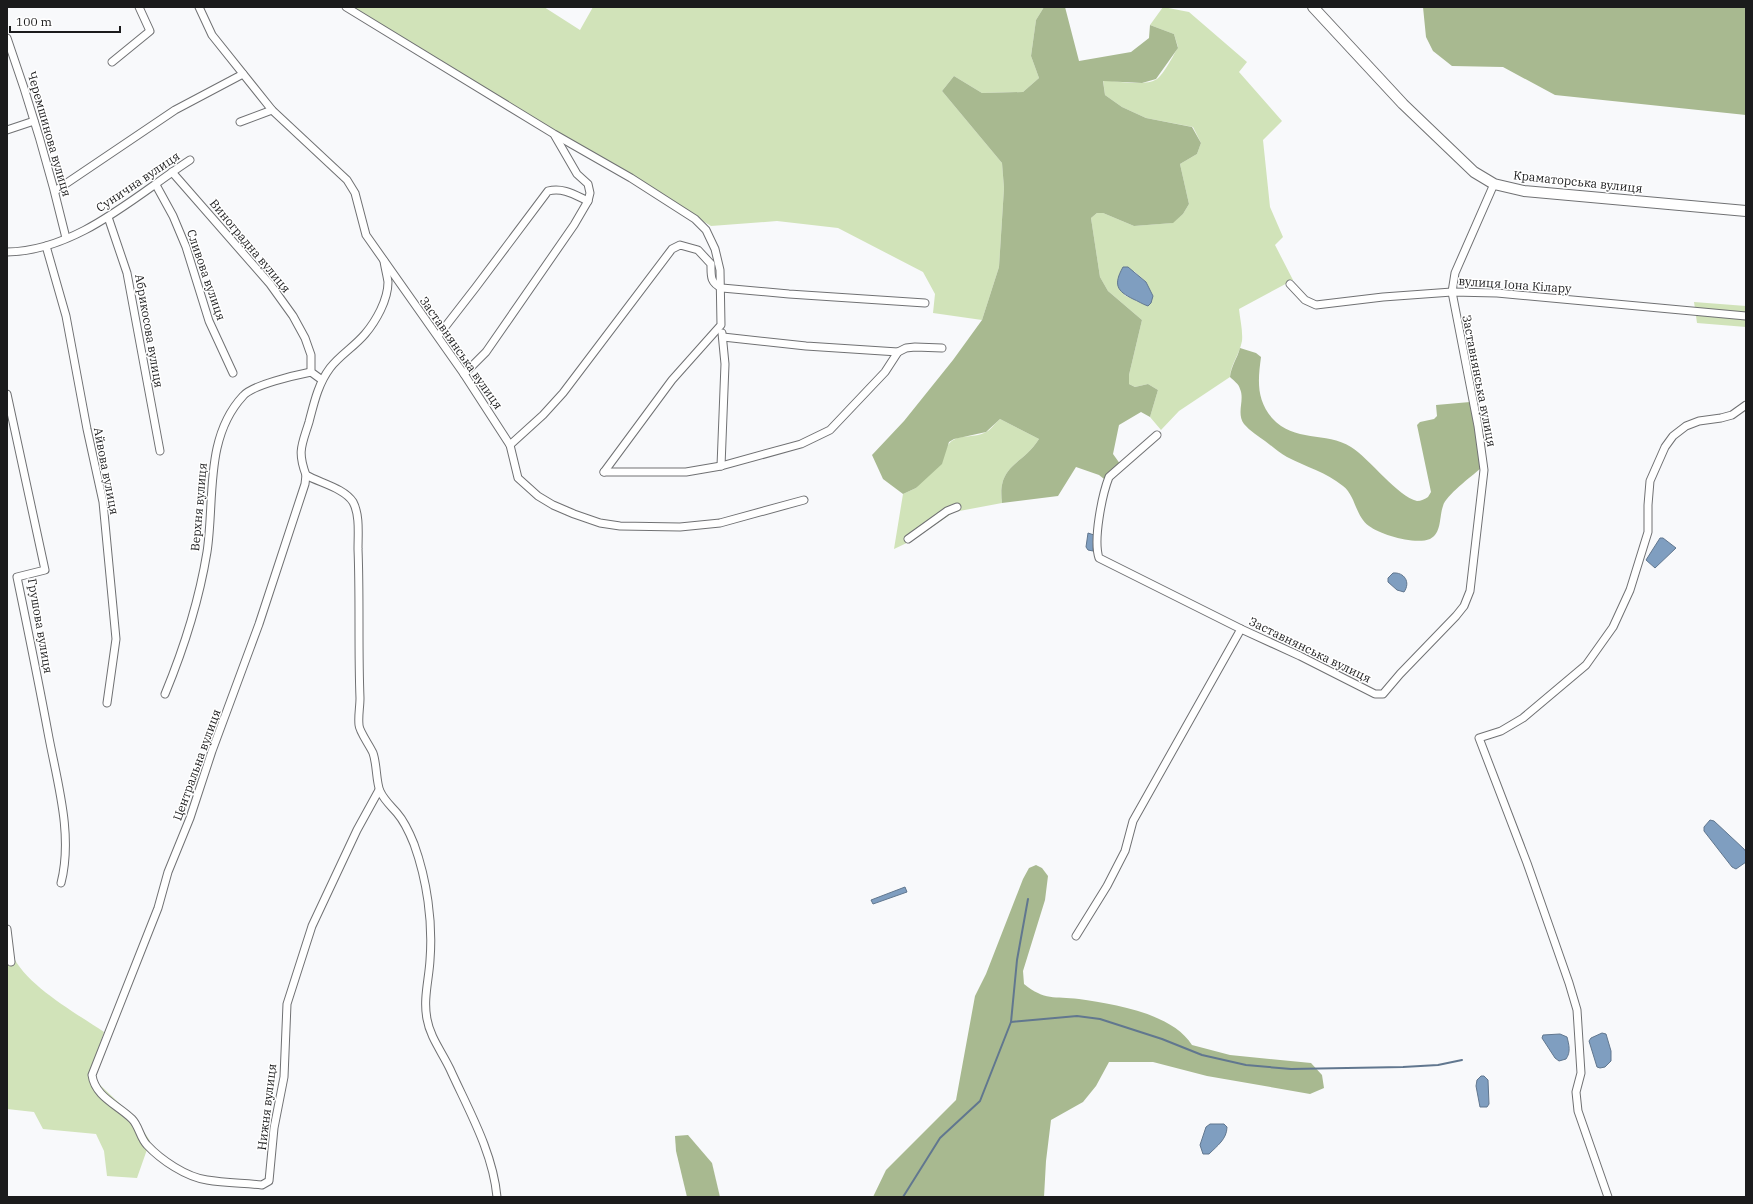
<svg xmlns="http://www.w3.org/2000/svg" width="1753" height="1204" viewBox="0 0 1753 1204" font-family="'IBM Plex Serif',serif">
	<rect width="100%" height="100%" fill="#f8f9fb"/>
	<!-- green -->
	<g fill="#d1e3b9" fill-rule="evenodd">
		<path d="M351,7H544L580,30L593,7H1044L1036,20L1031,56L1039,78L1023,92L982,93L954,76L942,91L1002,163L1004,188L999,267L982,320L933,313L935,294L923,272L838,228L777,221L711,226L489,90Z"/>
		<path d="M1163,7L1189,12L1247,62L1239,72L1282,121L1263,140L1270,207L1283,237L1275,245L1293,280L1239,309C1240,319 1243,331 1242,341C1239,356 1231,363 1230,377L1179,411L1161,430L1150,417L1158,390L1148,384L1135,387L1129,384V375L1142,320L1108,291L1100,277L1091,218L1097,213H1103L1134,226L1172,223L1183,214L1189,204L1180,164L1197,154L1201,143L1193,127L1146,118L1122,107L1105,95L1103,80C1116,81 1145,87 1157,79C1163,75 1174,55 1178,47L1174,34L1150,25ZM1134,271L1146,282L1153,296L1143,304L1124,295Z"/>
		<path d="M1694,302L1746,306V327L1697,323Z"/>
		<path d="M1000,419L1039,439C1022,466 997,464 1002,503L954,512L913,540L894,549L903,494L916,488L946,449C953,431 973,440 986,432C991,430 995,423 1000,419Z"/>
		<path d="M12,954C25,985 76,1013 104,1032L91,1069L100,1085L135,1118L150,1141L137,1178L107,1176L104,1151L96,1134L43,1129L34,1112L7,1109V955Z"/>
	</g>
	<!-- forest -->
	<g fill="#a8b990">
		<path d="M1044,7H1065L1079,61L1131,52L1149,38L1150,25L1174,34L1178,48L1156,79L1142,83L1103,81L1105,95L1122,107L1146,118L1192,127L1201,143L1197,154L1180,164L1189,204L1183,214L1173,223L1134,226L1103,213H1097L1091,218L1100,277L1108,291L1142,320L1129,375V384L1135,387L1148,384L1158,390L1150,417L1141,412L1119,425L1113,454L1123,468L1108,482L1099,475L1076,467L1058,496L1002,503C997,464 1022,466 1039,439L1000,419L986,432L954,439L949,442L942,464L916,488L903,494L883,479L872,455L904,421L953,360L982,320L999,267L1004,188L1002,163L942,91L954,76L982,93L1023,92L1039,78L1031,56L1036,20Z"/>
		<path d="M1423,7H1746V115L1555,95L1503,67L1452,66L1433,51L1426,37Z"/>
		<path d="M1240,348L1256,353L1261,357C1258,380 1256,399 1272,418C1294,443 1326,431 1351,447C1370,459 1398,497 1417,501C1421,501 1425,499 1428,497L1431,492L1417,425L1420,422L1434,419L1437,416L1436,405L1470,402L1481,468C1471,477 1446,495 1443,506C1439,517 1442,533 1430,539C1415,545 1381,535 1369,526C1355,516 1356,496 1343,486C1326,472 1306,467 1287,457C1279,453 1272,446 1265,441C1258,436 1250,431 1244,424C1236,413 1245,400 1240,389C1239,384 1234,381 1230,377C1231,366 1237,359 1240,348Z"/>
		<path d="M1036,865L1042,868L1048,876L1045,900L1023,971L1024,984C1045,1001 1054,996 1079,999C1113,1004 1172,1013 1192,1045L1230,1055L1311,1063L1322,1075L1324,1088L1310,1094L1207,1076L1153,1062H1109L1096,1086L1083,1102L1051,1120L1046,1161L1044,1197H873L886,1170L956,1100L975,996L986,974L1023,879L1029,868Z"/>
		<path d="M688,1135L712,1163L720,1197H687L676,1151L675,1136Z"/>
	</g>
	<!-- water -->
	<g fill="#7f9ec0" stroke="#61778f">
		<path d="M1123,267H1128L1146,282L1153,296L1151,303L1148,306C1142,304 1138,301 1133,299C1117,291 1113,285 1123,267Z"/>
		<path d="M1088,533L1094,535L1093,551L1088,550L1086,547Z"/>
		<path d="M1660,538H1663L1676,548L1655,568L1646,560Z"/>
		<path d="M1393,573C1404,572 1411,582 1404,592L1397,590L1388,582V578Z"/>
		<path d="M1710,820L1714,821L1744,849L1746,852V862L1736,869L1732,867L1704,831V827Z"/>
		<path d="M905,887L907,892L873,904L871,900Z"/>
		<path d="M1602,1033L1606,1034L1611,1051V1061L1605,1067L1600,1068L1597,1067L1589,1041L1591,1038Z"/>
		<path d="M1560,1034L1567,1037C1569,1045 1571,1052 1566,1059L1559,1061L1555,1058L1542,1038L1543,1035Z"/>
		<path d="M1481,1076H1484L1488,1080L1489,1104L1487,1107H1480L1476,1086L1477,1080Z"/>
		<path d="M1210,1124H1224L1227,1127C1227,1139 1217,1146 1209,1154H1203L1200,1145L1206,1127Z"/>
	</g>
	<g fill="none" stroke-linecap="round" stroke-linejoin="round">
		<!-- stream -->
		<g stroke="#61778f" stroke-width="2">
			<path d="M1011,1022L1077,1016L1100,1019L1162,1039L1202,1055L1246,1065L1291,1069L1403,1067L1438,1065L1462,1060"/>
			<path d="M903,1197L940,1138L980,1101L1011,1022L1017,960L1028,899"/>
		</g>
		<defs>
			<g id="street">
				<path d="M199,7L212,35L272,110L347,180L355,193L366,235L464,374L510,445L518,478L538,496L553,505L574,514L600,523L620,526L680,527L720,523L804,500"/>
				<path d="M346,7L554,134L631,178L695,219L706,230L715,249L720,270L721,325L672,380L604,472"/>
				<path d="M7,38C30,103 50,170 66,238"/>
				<path d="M112,62L150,31L139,7"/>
				<path d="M240,122L272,110"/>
				<path d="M7,130L34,121"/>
				<path d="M172,172L270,284L293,316L305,338L311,355V372L322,380"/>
				<path d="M156,185L173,216L186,247L209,321L233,373"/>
				<path d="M55,191L175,110L243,74"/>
				<path d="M108,217L127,273L160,451"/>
				<path d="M46,246L66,316L87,429L103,502L116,639L107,703"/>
				<path d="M7,252C77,251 135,196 190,160"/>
				<path d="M384,261C385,268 387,275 388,282C388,300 376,321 365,334C354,347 340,355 330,368C318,384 314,403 309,422C302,445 297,451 306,475C320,483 344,488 353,502C360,515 358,534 358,549C360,598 358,648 360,698C360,707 358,716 359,725C359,731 370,746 373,753C377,764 376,782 380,791C384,800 391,806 397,813C404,821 410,834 414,844C427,880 433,922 430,960C429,979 423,999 427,1019C430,1037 442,1052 450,1069C468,1109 493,1152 497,1197"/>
				<path d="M1290,284L1305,300L1316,305L1383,297L1452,292L1497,293L1746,316"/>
				<path d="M438,336L476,287L548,191C563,187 575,195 588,201"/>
				<path d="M723,337L806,346L898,352"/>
				<path d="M464,374L486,352L574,225L588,201L590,193L588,184L577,174L555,136"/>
				<path d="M7,394L45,570L17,577C28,630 39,684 49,738C58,785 73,836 61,883"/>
				<path d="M1157,435L1109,477C1102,495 1093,540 1099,558L1241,629L1300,656L1375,694H1383L1400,674L1456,616L1464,606L1470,591L1484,470L1478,426L1452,292L1455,273L1494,184"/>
				<path d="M510,445L543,415L563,393L672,249L680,245L698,250L711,264C711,276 710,283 722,288L789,294L925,303"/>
				<path d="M721,466L725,364L722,333"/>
				<path d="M604,472H686L721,466L801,444L830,430L885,372L898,352L906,348L915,347L942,348"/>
				<path d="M306,475L305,484L259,624L212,751L190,818L168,872L158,908L92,1075C95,1097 118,1105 132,1119C139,1126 140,1138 147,1145C161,1160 186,1177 207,1180C225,1183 243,1183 262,1185L269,1181L274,1128L284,1077L287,1004L312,926L357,830L379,790"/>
				<path d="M908,539L947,511L957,507"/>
				<path d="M165,694C184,648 199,601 207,552C215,500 204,438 243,396C252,385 296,375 311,372"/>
				<path d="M7,929L11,962"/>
				<path d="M1076,936L1107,886L1125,851L1133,821L1241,629"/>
				<path d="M1608,1197L1578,1111L1576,1092L1581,1073L1577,1010L1569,983L1527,863L1479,738L1501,731L1523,718L1586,665L1613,627L1630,590L1648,532V505L1650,481L1665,447L1673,436L1686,426L1699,421L1721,418L1732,415L1746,405"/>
			</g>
			<path id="secondary" d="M1313,7L1403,104L1474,172L1494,184L1524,191L1746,211"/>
		</defs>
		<!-- street casing -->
		<use href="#street" stroke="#707173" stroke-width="9"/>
		<!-- secondary casing -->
		<use href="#secondary" stroke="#707173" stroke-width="12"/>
		<!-- street -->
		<use href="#street" stroke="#fff" stroke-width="7"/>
		<!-- secondary -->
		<use href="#secondary" stroke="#fff" stroke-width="10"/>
	</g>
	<g text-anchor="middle" stroke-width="3" stroke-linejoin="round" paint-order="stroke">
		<!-- street labels -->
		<g font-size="12" fill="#1b1b1c" stroke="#fff">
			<text transform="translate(49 134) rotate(74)" y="4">Черемшинова вулиця</text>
			<text transform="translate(138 182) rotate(-34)" y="4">Сунична вулиця</text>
			<text transform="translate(1578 182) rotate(6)" y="4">Краматорська вулиця</text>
			<text transform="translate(250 246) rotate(50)" y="4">Виноградна вулиця</text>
			<text transform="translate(206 275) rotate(71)" y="4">Сливова вулиця</text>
			<text transform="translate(1515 285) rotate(4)" y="4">вулиця Іона Кілару</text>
			<text transform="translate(149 331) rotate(80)" y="4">Абрикосова вулиця</text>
			<text transform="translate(461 353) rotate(55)" y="4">Заставнянська вулиця</text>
			<text transform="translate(1479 381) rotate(79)" y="4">Заставнянська вулиця</text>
			<text transform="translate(106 471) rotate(79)" y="4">Айвова вулиця</text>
			<text transform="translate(199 507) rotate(-85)" y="4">Верхня вулиця</text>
			<text transform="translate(40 626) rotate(80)" y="4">Грушова вулиця</text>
			<text transform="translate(1310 650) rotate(26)" y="4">Заставнянська вулиця</text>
			<text transform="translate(197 765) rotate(-70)" y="4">Центральна вулиця</text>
			<text transform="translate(267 1107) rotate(-83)" y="4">Нижня вулиця</text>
		</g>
	</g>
	<!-- border -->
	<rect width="1753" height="1204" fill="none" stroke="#1b1b1c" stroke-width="16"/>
	<!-- scale -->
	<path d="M10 26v6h110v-6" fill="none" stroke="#1b1b1c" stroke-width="2"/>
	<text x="16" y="26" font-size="12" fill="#1b1b1c" stroke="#ffffff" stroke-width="3" paint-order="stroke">100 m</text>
</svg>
